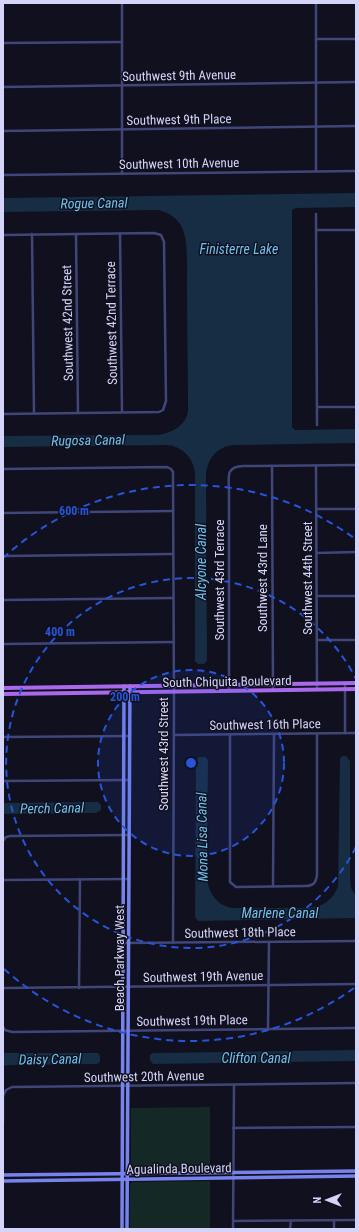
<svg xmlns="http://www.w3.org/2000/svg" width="359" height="1232" viewBox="0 0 359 1232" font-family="'Roboto Condensed',sans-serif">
	<rect width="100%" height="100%" fill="#10101f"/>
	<!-- green -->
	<g fill="#142825">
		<path d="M210,1107V1170L133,1171L131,1169V1108Z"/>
		<path d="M210,1181V1229H130V1185L132,1182Z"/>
	</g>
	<!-- water -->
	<g fill="#162d43">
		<path d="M356,193V207L296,208L292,210V427L295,430L356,429V443L233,445C217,447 208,458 206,474L207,661L204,664H198L195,661V472C193,458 182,446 167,445L3,447V436L158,435C172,433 187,425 188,410C188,368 187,326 187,285C187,271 188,242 183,230C179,219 170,213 158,210L3,212V198Z"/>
		<path d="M342,756H346L350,761V875L351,888L356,896V918L198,921L195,917L196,760L199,757H205L208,760L207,877C208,892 216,905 232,908H308C323,907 333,900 338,886L340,759Z"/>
		<path d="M98,802L101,805V810L96,813L3,814V803Z"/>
		<path d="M356,1050V1061L153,1064L150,1060V1055L153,1053Z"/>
		<path d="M3,1053H98L100,1056V1062L97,1064L10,1065L3,1066Z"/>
	</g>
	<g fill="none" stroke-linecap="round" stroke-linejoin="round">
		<!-- street -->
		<g stroke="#414678" stroke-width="2.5">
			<path d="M122,3V174"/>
			<path d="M316,3V171"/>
			<path d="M316,39H356"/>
			<path d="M3,43L122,42"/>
			<path d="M3,87L356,82"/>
			<path d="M3,131L356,126"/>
			<path d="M3,175L356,171"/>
			<path d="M316,214L317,425"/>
			<path d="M317,230H356"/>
			<path d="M120,233L122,412"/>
			<path d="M32,234L34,413"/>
			<path d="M76,234L78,413"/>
			<path d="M3,235L154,233L161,235L164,242L166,401L163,410L159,412L3,414"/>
			<path d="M317,407H356"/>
			<path d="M272,466L273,690"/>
			<path d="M316,466L317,689"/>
			<path d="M3,469L167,467L171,469L173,472L174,706L173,943"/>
			<path d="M316,509H356"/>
			<path d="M3,513L173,511"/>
			<path d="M317,553L356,552"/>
			<path d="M3,556L173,554"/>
			<path d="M317,596H356"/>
			<path d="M3,600L173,598"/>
			<path d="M317,640H356"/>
			<path d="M3,644L174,642"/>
			<path d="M229,691V491C229,477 225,467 243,466L356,465"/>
			<path d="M345,733V684"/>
			<path d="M174,735L356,733"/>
			<path d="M230,735V882L236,887L305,886C313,886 316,883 317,875V734"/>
			<path d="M3,737L130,736"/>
			<path d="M3,781L130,780"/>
			<path d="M3,841L6,837L10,836L129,835"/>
			<path d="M3,880L129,879"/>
			<path d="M273,886L274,734"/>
			<path d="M123,943L356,941"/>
			<path d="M3,988L356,984"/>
			<path d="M79,988L80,879"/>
			<path d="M3,1027L5,1030L12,1032L356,1028"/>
			<path d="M268,1029L269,942"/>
			<path d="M3,1121V1096L6,1090L12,1087L356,1083"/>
			<path d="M233,1128L356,1127"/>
			<path d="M233,1221L356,1220"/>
			<path d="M233,1229L234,1085"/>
			<path d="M290,1229L291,1221"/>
			<path d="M334,1229V1220"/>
		</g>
		<!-- secondary -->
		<g stroke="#7783ed" stroke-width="3.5">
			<path d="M3,1175L356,1171"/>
			<path d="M3,1181L356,1176"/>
			<path d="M122,1229L124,686"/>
			<path d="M127,1229L130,686"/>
		</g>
		<!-- primary -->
		<g stroke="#aa69eb" stroke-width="4">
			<path d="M3,688L356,683"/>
			<path d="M3,694L356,689"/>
		</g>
	</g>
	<!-- distance rings -->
	<circle cx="191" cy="763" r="93" fill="#2655da" fill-opacity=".12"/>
	<g fill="none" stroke="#2655da" stroke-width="2" stroke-dasharray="7 5">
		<circle cx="191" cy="763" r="93"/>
		<path d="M356 847A185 185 0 1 1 356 679"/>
		<path d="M354 988A278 278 0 0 1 3 968M3 558A278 278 0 0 1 354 538"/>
	</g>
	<g text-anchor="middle" stroke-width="3" stroke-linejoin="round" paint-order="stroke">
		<!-- street labels -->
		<g font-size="13" fill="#d4d4f9" stroke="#10101f">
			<text transform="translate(179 75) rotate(-1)" y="5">Southwest 9th Avenue</text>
			<text transform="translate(179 119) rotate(-1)" y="5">Southwest 9th Place</text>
			<text transform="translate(179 163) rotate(-1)" y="5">Southwest 10th Avenue</text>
			<text transform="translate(67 323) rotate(-91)" y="5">Southwest 42nd Street</text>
			<text transform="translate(111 323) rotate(-91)" y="5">Southwest 42nd Terrace</text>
			<text transform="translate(262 578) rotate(-90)" y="5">Southwest 43rd Lane</text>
			<text transform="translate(307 578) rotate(-90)" y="5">Southwest 44th Street</text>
			<text transform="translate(219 580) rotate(-90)" y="5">Southwest 43rd Terrace</text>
			<text transform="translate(227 681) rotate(-1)" y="5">South Chiquita Boulevard</text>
			<text transform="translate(265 724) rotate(-1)" y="5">Southwest 16th Place</text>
			<text transform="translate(163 754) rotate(-90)" y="5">Southwest 43rd Street</text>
			<text transform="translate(240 932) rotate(-1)" y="5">Southwest 18th Place</text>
			<text transform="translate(119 958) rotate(-90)" y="5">Beach Parkway West</text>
			<text transform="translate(203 976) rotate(-1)" y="5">Southwest 19th Avenue</text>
			<text transform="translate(192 1020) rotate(-1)" y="5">Southwest 19th Place</text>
			<text transform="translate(144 1076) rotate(-1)" y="5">Southwest 20th Avenue</text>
			<text transform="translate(179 1168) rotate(-1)" y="5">Agualinda Boulevard</text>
		</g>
		<!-- water labels -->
		<g font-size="14" font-style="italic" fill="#6fc2ec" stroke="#10101f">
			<text transform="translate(94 203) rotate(-1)" y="5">Rogue Canal</text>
			<text x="239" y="254">Finisterre Lake</text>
			<text transform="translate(88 440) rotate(-1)" y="5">Rugosa Canal</text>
			<text transform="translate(201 562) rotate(-90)" y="5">Alcyone Canal</text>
			<text transform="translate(52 808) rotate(-1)" y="5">Perch Canal</text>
			<text transform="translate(202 837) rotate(-91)" y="5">Mona Lisa Canal</text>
			<text x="280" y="918">Marlene Canal</text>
			<text x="256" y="1063">Clifton Canal</text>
			<text transform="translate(50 1059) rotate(-1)" y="5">Daisy Canal</text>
		</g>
	</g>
	<circle cx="191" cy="763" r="6" fill="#2655da" stroke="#10101f" stroke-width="2"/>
	<g font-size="12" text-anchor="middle" font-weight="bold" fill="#2655da" stroke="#10101f" stroke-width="3" stroke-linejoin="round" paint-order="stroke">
		<text x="74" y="515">600 m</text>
		<text x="60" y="636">400 m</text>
		<text x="125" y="701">200 m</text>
	</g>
	<!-- border -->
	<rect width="359" height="1232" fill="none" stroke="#d4d4f9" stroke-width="8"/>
	<!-- north arrow -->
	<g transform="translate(327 1200) rotate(270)" stroke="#10101f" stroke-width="3" paint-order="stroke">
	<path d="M0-3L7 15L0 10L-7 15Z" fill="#d4d4f9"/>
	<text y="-6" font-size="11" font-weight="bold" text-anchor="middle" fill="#d4d4f9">N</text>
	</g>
</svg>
